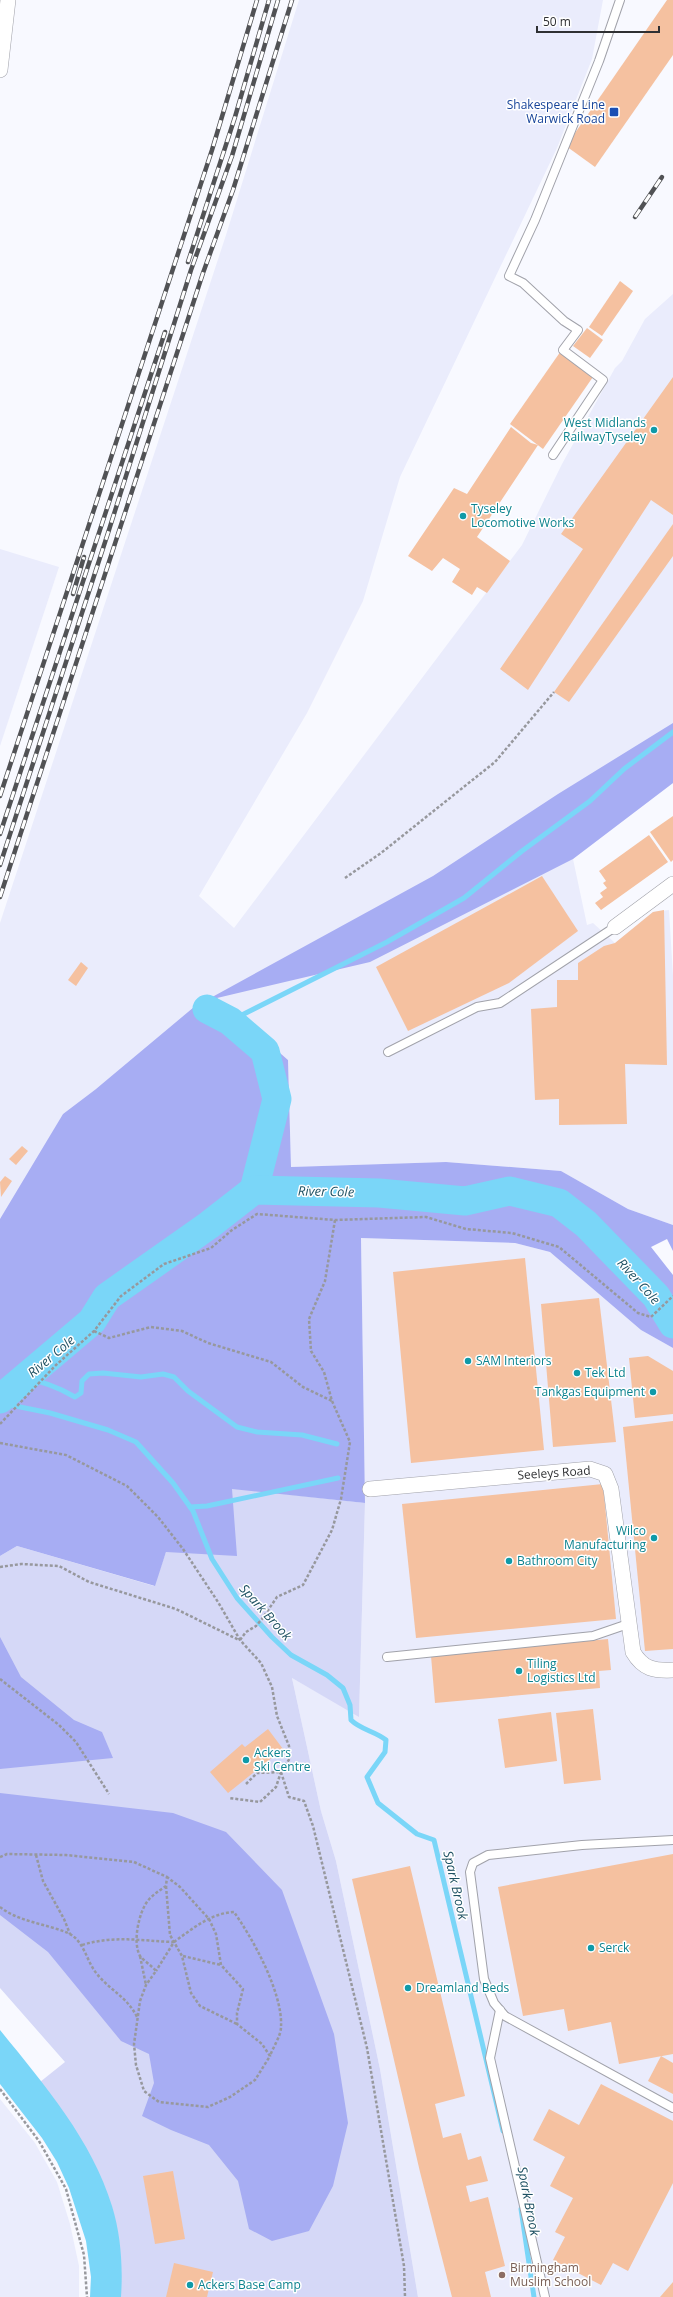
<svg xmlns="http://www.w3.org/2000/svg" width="673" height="2297" viewBox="0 0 673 2297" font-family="'Open Sans',sans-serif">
	<rect width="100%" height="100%" fill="#f8f9ff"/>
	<!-- built -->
	<g fill="#eaecfc">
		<path d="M299,0H603L592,59L557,148L400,477L363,601L307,713L199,896L234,928L522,545L562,464L615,368L622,361L645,319L673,294V783L573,859L587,925L593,923L615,943L653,912L669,910L673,976V1225L628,1209L561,1171L446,1162L291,1167L288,1060L216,998L63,1114L0,1223V923L226,235Z"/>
		<path d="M0,549L59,567L0,746Z"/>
		<path d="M361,1238L515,1243L550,1252L641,1330L673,1348V2297H418L380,2069L336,1861L321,1811L292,1678L359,1716L365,1503Z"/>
		<path d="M0,2099L35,2143L57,2182L70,2224L79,2266V2297H0Z"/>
	</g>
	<!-- green -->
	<path fill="#d5d8f7" d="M232,1488L365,1503L359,1717L292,1678L321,1811L336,1861L380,2069L418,2297H117C115,2271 116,2241 109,2215C96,2161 73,2125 40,2082L65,2062L0,1988V1556L17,1546L154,1586L166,1552Z"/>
	<!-- forest -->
	<g fill="#a7adf3">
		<path d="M673,723V783L573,859L370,962L217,998L288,1060L291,1167L446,1162L561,1171L628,1209L673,1225V1251L667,1239L651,1247L673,1275V1348L641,1330L550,1252L515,1243L361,1238L365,1503L232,1489L237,1556L166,1552L155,1586L17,1546L0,1556V1219L63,1114L96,1089L194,1007L433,876L558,794Z"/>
		<path d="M0,1637L21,1677L74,1720L102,1732L113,1758L0,1769Z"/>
		<path d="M0,1793L173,1813L226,1832L282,1890L334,2034L348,2123L333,2186L309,2231L272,2241L249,2229L238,2181L209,2145L171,2130L142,2116L154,2083L149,2054L121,2041L48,1952L0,1915Z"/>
	</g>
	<!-- water -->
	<path fill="#7ad6f8" d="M0,2030C43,2083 92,2140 112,2206C121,2235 123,2267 121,2297H90L91,2277L86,2241L69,2188L57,2162L42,2138L0,2084Z"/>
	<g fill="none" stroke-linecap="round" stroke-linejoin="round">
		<!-- stream -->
		<g stroke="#7ad6f8" stroke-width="5">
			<path d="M230,1021L387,942L464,898L522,851L590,801L624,769L673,732"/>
			<path d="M24,1379C43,1381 58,1387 75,1397L81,1393L82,1381L89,1374L103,1373L141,1377L163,1374L174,1377L188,1391L237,1427L257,1432L302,1435L337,1444"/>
			<path d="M0,1403L50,1413L108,1430L136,1442L173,1483L193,1511L212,1559L237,1598L272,1637L291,1655L327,1675L343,1688L350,1705L351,1720C361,1730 375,1731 386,1740L385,1752L367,1777L378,1803L417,1834L434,1840L503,2131"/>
			<path d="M190,1507L207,1506L338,1478"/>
			<path d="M521,2209L534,2297"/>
		</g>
		<!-- river -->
		<g stroke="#7ad6f8" stroke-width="29">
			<path d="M207,1009L230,1021L265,1051L277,1099L254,1190"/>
			<path d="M0,1399L92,1321L107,1297L209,1225L254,1190L379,1193L465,1201L510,1191L559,1203L586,1224L656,1296L673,1324"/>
		</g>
	</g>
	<!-- building -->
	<g fill="#f5c1a0">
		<path d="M667,0H673V55L595,167L566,146Z"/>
		<path d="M620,281L633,291L602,336L589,327Z"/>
		<path d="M587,328L603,340L590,358L573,346Z"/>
		<path d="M563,348L595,374L543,449L510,424Z"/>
		<path d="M673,377V515L651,500L528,690L500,669L583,549L561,534Z"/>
		<path d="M511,427L531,443L538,445L477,537L510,561L487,593L477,587L472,595L452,582L460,569L443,558L432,571L408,556L454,488L467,494Z"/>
		<path d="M673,524V556L569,702L554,692Z"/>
		<path d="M673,816V860L671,862L650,832Z"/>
		<path d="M649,835L668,862L601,910L595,903L603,897L600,893L607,888L603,883L606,881L599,871Z"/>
		<path d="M542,876L578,931L509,983L408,1031L376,967Z"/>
		<path d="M664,910L667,1065L625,1064L627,1124L559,1125V1099L535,1100L531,1009L557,1007V980H578V963L604,946L615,943L653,912Z"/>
		<path d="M81,962L88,968L76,986L68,980Z"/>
		<path d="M22,1146L28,1151L16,1165L9,1159Z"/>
		<path d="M5,1176L12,1181L1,1197L0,1182Z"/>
		<path d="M525,1258L544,1450L411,1463L393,1272Z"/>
		<path d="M599,1298L616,1442L553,1447L541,1304Z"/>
		<path d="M648,1356L673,1371V1414L635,1418L629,1358Z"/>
		<path d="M673,1421V1649L645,1651L623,1427Z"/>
		<path d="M603,1484L616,1619L416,1638L402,1504Z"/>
		<path d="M608,1639L611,1670L599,1671L600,1688L435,1703L431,1656Z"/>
		<path d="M593,1709L601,1780L564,1784L556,1713Z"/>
		<path d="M551,1712L557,1761L505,1768L498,1719Z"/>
		<path d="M268,1729L283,1749L228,1793L210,1772L242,1744L245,1747Z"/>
		<path d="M673,1854V2054L619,2064L611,2022L568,2031L564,2009L523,2016L498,1887Z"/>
		<path d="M410,1866L465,2096L435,2104L443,2138L461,2133L468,2160L481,2156L488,2181L466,2186L470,2202L488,2197L505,2266L485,2272L491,2297H452L420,2172L352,1879Z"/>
		<path d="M661,2056L673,2063V2094L648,2081Z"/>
		<path d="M601,2084L673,2121V2183L628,2271L613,2263L601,2285L553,2260L565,2237L555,2232L573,2198L550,2186L565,2157L533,2140L549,2109L579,2125Z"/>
		<path d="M173,2171L185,2239L155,2244L143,2176Z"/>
		<path d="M174,2263L213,2272L207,2297H166Z"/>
		<path d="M673,2282V2297H660Z"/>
	</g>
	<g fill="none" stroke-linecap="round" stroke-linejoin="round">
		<defs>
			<g id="service">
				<path d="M553,455L603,380L563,350L578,330L564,321L523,283L509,276L535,220L599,61L620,0"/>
				<path d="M388,1052L477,1007L500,1003L615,927"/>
				<path d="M387,1657L593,1636L628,1624"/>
				<path d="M673,1840L582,1845L488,1855L473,1863L470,1872L484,1979L494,2003L505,2016L673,2108"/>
				<path d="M500,2010L490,2058L545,2297"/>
			</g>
			<g id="minor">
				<path d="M0,70L8,0"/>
				<path d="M615,927L673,884"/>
				<path d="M370,1489L590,1469L605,1474L611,1489L633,1652C643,1669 654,1671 673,1670"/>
			</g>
		</defs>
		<!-- service casing -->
		<use href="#service" stroke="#a1a2aa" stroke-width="10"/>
		<!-- minor casing -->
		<use href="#minor" stroke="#a1a2aa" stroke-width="16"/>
		<!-- path -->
		<g stroke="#97989d" stroke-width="2.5" stroke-dasharray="3 2" stroke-linecap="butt">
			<path d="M345,878L381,853L495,762L554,692"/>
			<path d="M94,1331L109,1338L151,1327L182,1331L208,1343L271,1362L303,1387L332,1401"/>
			<path d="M0,1424L56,1365L94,1331L121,1296L164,1264L211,1248L232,1230L257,1214L335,1220L426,1217L466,1229L512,1233L559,1247L638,1313L651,1317L673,1296"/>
			<path d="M0,1443L66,1455L127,1486L158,1517L183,1549L218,1602L240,1640L261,1663L272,1687L277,1716L289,1746L290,1758L281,1772L276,1787L260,1802L229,1798"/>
			<path d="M0,1567L21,1564L59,1566L89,1582L176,1609L239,1640"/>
			<path d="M240,1640L246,1632L256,1626L262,1619L277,1597L303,1585L332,1530L341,1499L350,1442L332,1401L324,1372L311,1351L309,1319L325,1281L335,1220"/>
			<path d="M0,1679L59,1725L76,1742L109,1794"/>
			<path d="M281,1772L289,1797L304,1801L313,1826L367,2048L404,2266L405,2297"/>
			<path d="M246,1784L257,1773L281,1772"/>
			<path d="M36,1855L43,1881L64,1919L70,1934"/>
			<path d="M0,1857L7,1854L66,1855L134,1862L167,1877L166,1886C157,1892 148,1898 144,1907C138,1919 133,1943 140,1956C144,1961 152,1966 156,1971L146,1985L140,2001L134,2044L136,2065L144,2091L159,2102L208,2107L230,2097L255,2080L270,2056L262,2044L237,2024V2013L243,1989L221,1965L216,1934L209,1919L180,1887L167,1877"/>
			<path d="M166,1886L170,1935L182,1956L191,1993L200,2006L237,2024"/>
			<path d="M0,1907C19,1922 47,1924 68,1933C83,1940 86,1958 94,1970C107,1989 127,1996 137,2017"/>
			<path d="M174,1942C192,1929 211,1913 234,1912C253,1939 283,1993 281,2027C281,2036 273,2047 270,2056"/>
			<path d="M82,1945C115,1935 141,1941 174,1942L156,1971"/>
			<path d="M140,1956L146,1985"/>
			<path d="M183,1956L221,1965"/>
			<path d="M0,2089L39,2141L66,2189L84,2255L87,2297"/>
		</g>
		<!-- service -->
		<use href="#service" stroke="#fff" stroke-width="8"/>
		<!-- minor -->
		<use href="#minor" stroke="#fff" stroke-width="15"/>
		<defs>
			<g id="rail">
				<path d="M635,217L662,177"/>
				<path d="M188,262L235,117L269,0"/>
				<path d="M73,594L84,557"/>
				<path d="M0,796L212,150L257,0"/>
				<path d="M0,834L165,332"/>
				<path d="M0,865L108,533L191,270L232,156L278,0"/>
				<path d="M0,897L203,273L233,190L292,0"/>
			</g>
		</defs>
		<!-- rail casing -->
		<use href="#rail" stroke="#515255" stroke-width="4.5"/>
		<!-- rail -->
		<use href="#rail" stroke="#fff" stroke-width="3" stroke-dasharray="9" stroke-linecap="butt"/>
	</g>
	<!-- markers -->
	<rect fill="#1a4fb4" stroke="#fff" stroke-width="1.5" x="609" y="107" width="10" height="10" rx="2"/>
	<g fill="#0f9aa8" stroke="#fff" stroke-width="1.5">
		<circle cx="654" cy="430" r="4"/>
		<circle cx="463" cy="516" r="4"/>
		<circle cx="468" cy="1361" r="4"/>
		<circle cx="577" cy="1373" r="4"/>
		<circle cx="653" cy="1392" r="4"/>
		<circle cx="654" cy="1538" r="4"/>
		<circle cx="509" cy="1561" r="4"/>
		<circle cx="519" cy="1671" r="4"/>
		<circle cx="246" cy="1760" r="4"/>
		<circle cx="591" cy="1948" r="4"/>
		<circle cx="408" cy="1988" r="4"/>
		<circle cx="190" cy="2285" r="4"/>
	</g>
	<circle fill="#8d6e63" stroke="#fff" stroke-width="1.5" cx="502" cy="2275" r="4"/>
	<g text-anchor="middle" stroke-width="3" stroke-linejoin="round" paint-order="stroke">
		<!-- transit labels -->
		<g font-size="12" fill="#164399" stroke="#fff" text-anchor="end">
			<text x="605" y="109">Shakespeare Line<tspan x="605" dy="14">Warwick Road</tspan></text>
		</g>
		<!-- culture labels -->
		<g font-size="12" fill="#0d838f" stroke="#fff" text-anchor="start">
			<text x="646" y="427" text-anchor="end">West Midlands<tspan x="646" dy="14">RailwayTyseley</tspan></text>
			<text x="471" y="513">Tyseley<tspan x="471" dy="14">Locomotive Works</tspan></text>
			<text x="476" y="1365">SAM Interiors</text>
			<text x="585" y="1377">Tek Ltd</text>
			<text x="645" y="1396" text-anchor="end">Tankgas Equipment</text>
			<text x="646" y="1535" text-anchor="end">Wilco<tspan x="646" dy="14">Manufacturing</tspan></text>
			<text x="517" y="1565">Bathroom City</text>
			<text x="527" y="1668">Tiling<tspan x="527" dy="14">Logistics Ltd</tspan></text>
			<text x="254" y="1757">Ackers<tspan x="254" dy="14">Ski Centre</tspan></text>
			<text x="599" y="1952">Serck</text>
			<text x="416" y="1992">Dreamland Beds</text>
			<text x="198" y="2289">Ackers Base Camp</text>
		</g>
		<!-- street labels -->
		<g font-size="12" fill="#2f3033" stroke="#fff">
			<text transform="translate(554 1473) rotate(-4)" y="4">Seeleys Road</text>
		</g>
		<!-- education labels -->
		<g font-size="12" fill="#785e54" stroke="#fff" text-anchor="start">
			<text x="510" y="2272">Birmingham<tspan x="510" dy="14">Muslim School</tspan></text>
		</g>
		<!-- water labels -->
		<g font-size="13" font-style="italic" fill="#1e5163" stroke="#fff">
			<text transform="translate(326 1191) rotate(1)" y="5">River Cole</text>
			<text transform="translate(639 1281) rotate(48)" y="5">River Cole</text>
			<text transform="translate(51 1356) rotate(-40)" y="5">River Cole</text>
			<text transform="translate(266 1612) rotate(48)" y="5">Spark Brook</text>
			<text transform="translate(456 1885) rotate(77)" y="5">Spark Brook</text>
			<text transform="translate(529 2201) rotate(79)" y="5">Spark Brook</text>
		</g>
	</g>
	<!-- scale -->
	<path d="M537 26v6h122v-6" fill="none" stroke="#2f3033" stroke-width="2"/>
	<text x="543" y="26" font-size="12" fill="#2f3033" stroke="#ffffff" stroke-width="3" paint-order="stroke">50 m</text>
</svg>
